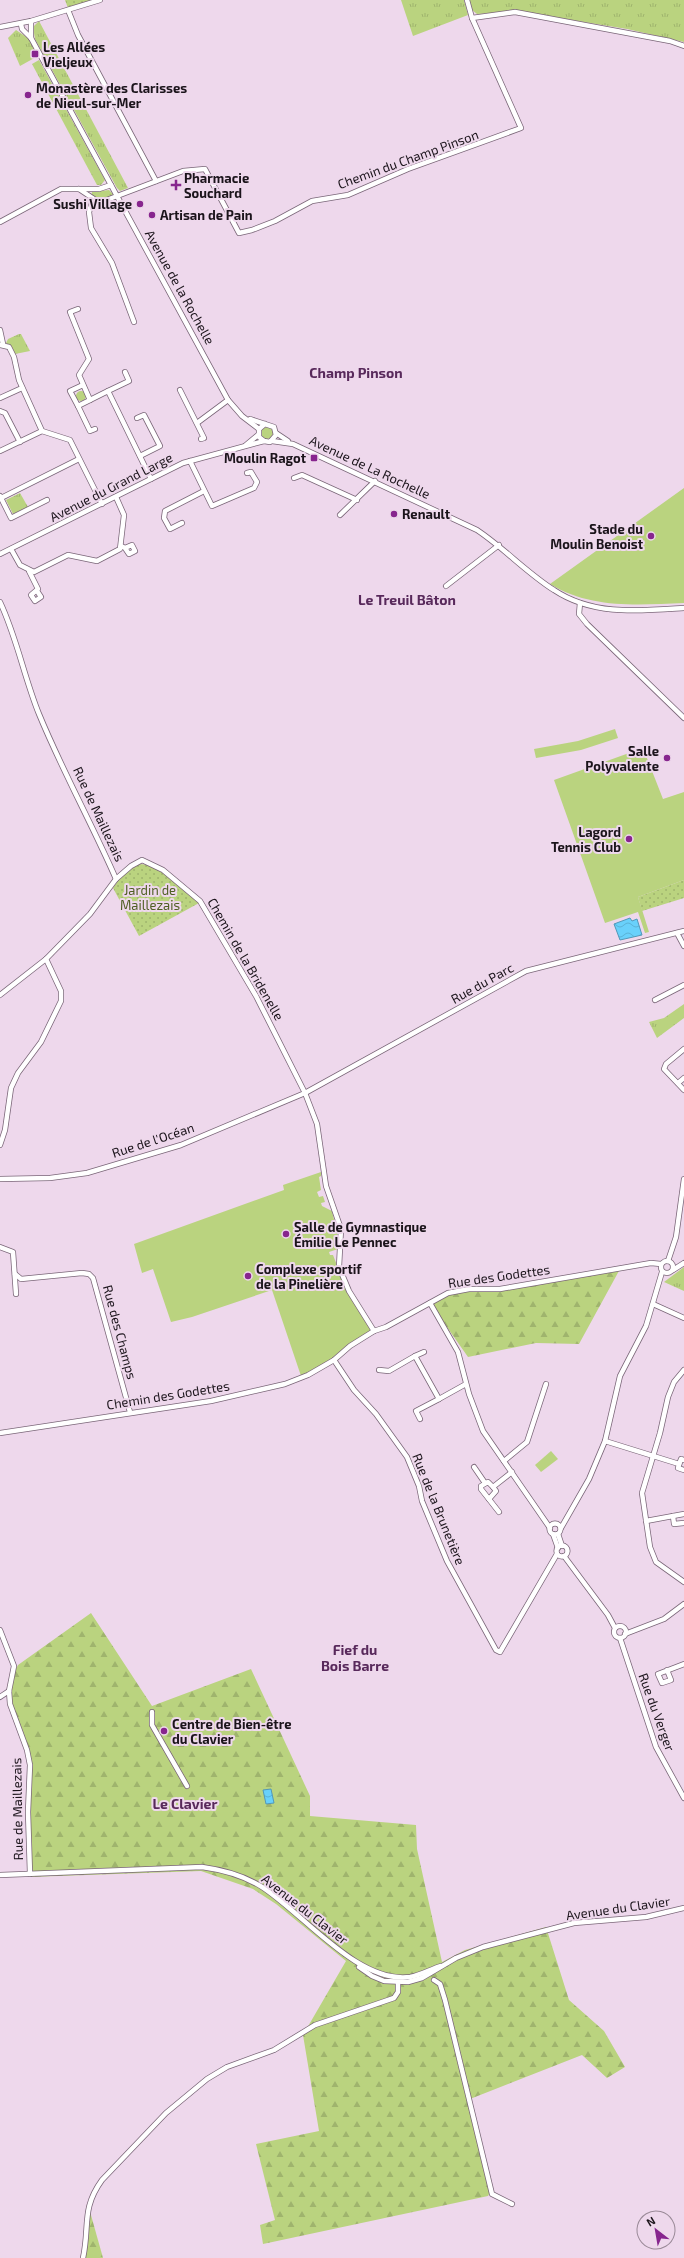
<svg xmlns="http://www.w3.org/2000/svg" width="684" height="2258" viewBox="0 0 684 2258" font-family="'Exo 2',sans-serif">
	<defs>
		<pattern id="grass-tufts" width="24" height="20" patternUnits="userSpaceOnUse"><rect width="24" height="20" fill="#bad37f"/><path d="M3 7l-1-3M5 7V3M7 7l1-3M15 17l-1-3M17 17v-4M19 17l1-3" fill="none" stroke="#9fb46d"/></pattern>
		<pattern id="forest-firs" width="22" height="20" patternUnits="userSpaceOnUse"><rect width="22" height="20" fill="#bad37f"/><path d="M5 1l3.5 6h-7zM16 11l3.5 6h-7z" fill="#9fb46d"/></pattern>
		<pattern id="garden-dots" width="8" height="8" patternUnits="userSpaceOnUse"><rect width="8" height="8" fill="#bad37f"/><path d="M2 2h.1M6 6h.1" fill="none" stroke="#9fb46d" stroke-width="1.8" stroke-linecap="round"/></pattern>
		<pattern id="water-waves" width="16" height="10" patternUnits="userSpaceOnUse"><rect width="16" height="10" fill="#69d1fb"/><path d="M0 5q4-4 8 0t8 0" fill="none" stroke="#5ab3d7"/></pattern>
	</defs>
	<rect width="100%" height="100%" fill="#eed8ec"/>
	<!-- grass -->
	<g fill="url(#grass-tufts)">
		<path d="M401,0H464L468,15L413,36Z"/>
		<path d="M469,0H684V42L627,29L522,12L477,14L472,10Z"/>
		<path d="M39,21L128,188L120,191L117,188L35,39L33,27Z"/>
		<path d="M16,30L28,38L38,56L20,66L8,38Z"/>
		<path d="M39,60L105,180L101,185H97L32,64Z"/>
		<path d="M109,190L113,194L111,197L98,199L91,196L92,192Z"/>
		<path d="M19,334H21L30,351L15,354L6,343L8,339Z"/>
		<circle cx="81" cy="396" r="5"/>
		<circle cx="267" cy="433" r="6"/>
		<path d="M20,493L28,507L13,514L6,500Z"/>
		<path d="M684,1004V1018L657,1038L649,1022L664,1018Z"/>
		<path d="M684,1267V1291L664,1282Z"/>
	</g>
	<!-- forest -->
	<g fill="url(#forest-firs)">
		<path d="M620,1269L579,1344L536,1343L468,1357L430,1303L448,1293L500,1289Z"/>
		<path d="M91,1613L152,1706L251,1669L310,1796V1816L416,1825L417,1849L442,1962L465,1950L546,1927L569,2000L604,2031L625,2067L607,2078L582,2055L470,2099L491,2191L488,2196L263,2244L260,2225L275,2220L256,2144L319,2131L303,2035L346,1961L276,1904L253,1889L201,1871L30,1877V1765L10,1704L12,1676L18,1665Z"/>
		<path d="M89,2208L103,2258H85Z"/>
	</g>
	<!-- garden -->
	<g fill="url(#garden-dots)">
		<path d="M65,0H95L68,8Z"/>
		<path d="M137,864C161,863 182,888 199,903L139,936L113,888L122,875Z"/>
		<path d="M684,880V898L642,911L638,897Z"/>
	</g>
	<!-- pitch -->
	<g fill="#bad37f">
		<path d="M684,488V603C637,605 591,609 550,584Z"/>
		<path d="M615,729L618,738L581,750L536,758L534,749L578,741Z"/>
		<path d="M643,748L663,799L684,792V880L638,897L649,932L645,933L638,912L605,923L554,780Z"/>
		<path d="M321,1172V1176L319,1177L321,1190L317,1192L319,1197L323,1196L325,1202L321,1203L322,1206L332,1211L338,1237V1249L329,1252L330,1255H333L347,1291L372,1330L333,1359L301,1376L272,1290L192,1317L171,1322L153,1269L142,1273L134,1244L284,1190L283,1185Z"/>
		<path d="M551,1451L558,1459L541,1472L535,1465Z"/>
	</g>
	<!-- water -->
	<g fill="url(#water-waves)" stroke="#5298b8">
		<path d="M630,918L632,921L637,919L642,935L620,940L614,924Z"/>
		<path d="M271,1789L274,1803L266,1804L263,1790Z"/>
	</g>
	<g fill="none" stroke-linecap="round" stroke-linejoin="round">
		<defs>
			<g id="minor">
				<path d="M68,10L78,35L156,181"/>
				<path d="M472,18L515,12L670,41L684,46"/>
				<path d="M21,24L22,29L31,38L228,400L242,416L259,429"/>
				<path d="M0,27L31,21L100,0"/>
				<path d="M31,38V21"/>
				<path d="M79,189L97,201H104L183,171L205,169L239,233L252,230L275,221L312,201L348,195L408,169L521,128L472,18L467,0"/>
				<path d="M93,199L89,212L91,228L112,263L134,322"/>
				<path d="M0,222L61,189H99L111,185"/>
				<path d="M78,309L70,312L89,359L79,375L90,400L108,391L151,479"/>
				<path d="M0,330L3,344"/>
				<path d="M0,345L9,347L14,357L19,380L42,431"/>
				<path d="M83,385L70,391L78,406L90,400"/>
				<path d="M180,390L204,438L201,439"/>
				<path d="M108,391L129,381L125,372"/>
				<path d="M0,398L22,388"/>
				<path d="M78,406L90,431L95,429"/>
				<path d="M0,411L5,413L20,442"/>
				<path d="M137,418L144,415L160,446L140,456"/>
				<path d="M250,419L274,427L276,435L270,442L264,441L259,437V429L265,424"/>
				<path d="M197,423L228,400"/>
				<path d="M276,433L288,441"/>
				<path d="M272,441L293,444L477,530C504,548 527,573 554,590C593,616 639,611 684,608"/>
				<path d="M246,445L258,435"/>
				<path d="M0,451L42,431L70,440L102,504"/>
				<path d="M190,461L212,506L254,488L257,482L251,472L247,473"/>
				<path d="M294,478L302,475L357,500"/>
				<path d="M0,496L1,498L79,459"/>
				<path d="M1,498L11,518L47,500"/>
				<path d="M340,515L375,481"/>
				<path d="M182,523L170,529L164,518L165,511L204,491"/>
				<path d="M121,546L125,548L132,545L135,551L129,554L125,548"/>
				<path d="M11,549L20,565L34,572L68,555L97,561L120,549L124,515L116,497"/>
				<path d="M0,554L183,463L264,441"/>
				<path d="M29,571L38,589L31,595L35,601L41,597L37,591"/>
				<path d="M446,586L499,545"/>
				<path d="M0,602C17,638 24,677 39,714C62,770 92,824 116,879L90,914L46,959L61,991V1001L41,1042L18,1073L11,1088L5,1130L0,1145"/>
				<path d="M580,603L579,614L587,624L684,718"/>
				<path d="M116,879L131,866L142,860L163,870L200,901L256,996L305,1093L317,1124L326,1186L341,1229L339,1267L349,1291L374,1331"/>
				<path d="M677,933L684,946"/>
				<path d="M0,995L46,959"/>
				<path d="M655,1000L684,985"/>
				<path d="M684,1049L666,1064L664,1069L684,1090"/>
				<path d="M678,1083L684,1078"/>
				<path d="M0,1179L50,1178L87,1173L181,1145L305,1093L526,971L684,931"/>
				<path d="M0,1247L13,1252L16,1294"/>
				<circle cx="667" cy="1267" r="6"/>
				<path d="M668,1261L676,1237L684,1179"/>
				<path d="M673,1270L684,1263"/>
				<path d="M15,1274L21,1279L82,1273L89,1274L93,1278L130,1412"/>
				<path d="M430,1303L458,1352L469,1394L483,1431L550,1528"/>
				<path d="M653,1304L684,1318"/>
				<path d="M415,1356L424,1352"/>
				<path d="M334,1360L354,1390L376,1414L407,1457L419,1486L422,1501L447,1561L496,1650L500,1652L557,1554"/>
				<path d="M379,1370L389,1371L415,1356L439,1399L466,1384"/>
				<path d="M684,1370L674,1382L668,1397L660,1433L642,1493L650,1547L656,1562L684,1582"/>
				<path d="M420,1419L416,1411L439,1399"/>
				<path d="M0,1433L211,1401L285,1384L308,1375L334,1360L350,1346L374,1331L386,1327L448,1293L469,1289H500L651,1263L661,1264"/>
				<path d="M605,1441L679,1464"/>
				<path d="M684,1460L681,1459L678,1468L684,1470"/>
				<path d="M504,1461L527,1442L546,1384"/>
				<path d="M474,1467L485,1483"/>
				<path d="M489,1499L496,1491L493,1487"/>
				<path d="M499,1512L481,1489V1486L488,1482L493,1487L512,1472"/>
				<path d="M673,1516L674,1524L684,1523"/>
				<path d="M646,1521L684,1514"/>
				<circle cx="555" cy="1529" r="5.5"/>
				<path d="M561,1528L589,1479L605,1441L620,1376L646,1326L662,1272"/>
				<path d="M553,1534L558,1548"/>
				<path d="M558,1534L562,1546"/>
				<circle cx="562" cy="1551" r="5.5"/>
				<path d="M564,1556L608,1615L615,1628"/>
				<circle cx="620" cy="1632" r="6"/>
				<path d="M0,1630L14,1666L9,1691L10,1704L27,1750L30,1765L28,1812L30,1874"/>
				<path d="M625,1634L664,1619L684,1604"/>
				<path d="M620,1638L656,1747L684,1798"/>
				<path d="M667,1670L671,1680L662,1683L658,1674L684,1664"/>
				<path d="M0,1697L9,1691"/>
				<path d="M152,1712V1725L187,1786"/>
				<path d="M0,1875L202,1867C224,1870 243,1875 262,1887C304,1914 358,1984 410,1977C421,1975 431,1969 441,1966"/>
				<path d="M359,1967L372,1976L384,1981L408,1982L422,1978L456,1958L483,1947L574,1923L646,1917L684,1908"/>
				<path d="M434,1980L440,1984L445,2000L492,2194L512,2204"/>
				<path d="M83,2258C90,2226 81,2209 102,2180L166,2113L207,2079L227,2067L274,2050L315,2025L394,1998L398,1992V1983"/>
			</g>
		</defs>
		<!-- minor casing -->
		<use href="#minor" stroke="#7a6678" stroke-width="6"/>
		<!-- minor -->
		<use href="#minor" stroke="#fff" stroke-width="4.5"/>
	</g>
	<!-- markers -->
	<g fill="#87258e" stroke="#eed8ec" stroke-width="1.5">
		<rect x="31" y="50" width="8" height="8" rx="2"/>
		<circle cx="28" cy="95" r="4"/>
		<path d="M174 179h4v4h4v4h-4v4h-4v-4h-4v-4h4z"/>
		<circle cx="140" cy="204" r="4"/>
		<circle cx="152" cy="215" r="4"/>
		<rect x="310" y="454" width="8" height="8" rx="2"/>
		<circle cx="394" cy="514" r="4"/>
		<circle cx="651" cy="536" r="4"/>
		<circle cx="667" cy="758" r="4"/>
		<circle cx="629" cy="839" r="4"/>
		<circle cx="286" cy="1234" r="4"/>
		<circle cx="248" cy="1276" r="4"/>
		<circle cx="164" cy="1731" r="4"/>
	</g>
	<g text-anchor="middle" stroke-width="4" stroke-linejoin="round" paint-order="stroke">
		<!-- poi labels -->
		<g font-size="13" font-weight="bold" fill="#1b141b" stroke="#eed8ec" text-anchor="start">
			<text x="43" y="52">Les Allées<tspan x="43" dy="15">Vieljeux</tspan></text>
			<text x="36" y="93">Monastère des Clarisses<tspan x="36" dy="15">de Nieul-sur-Mer</tspan></text>
			<text x="184" y="183">Pharmacie<tspan x="184" dy="15">Souchard</tspan></text>
			<text x="132" y="209" text-anchor="end">Sushi Village</text>
			<text x="160" y="220">Artisan de Pain</text>
			<text x="306" y="463" text-anchor="end">Moulin Ragot</text>
			<text x="402" y="519">Renault</text>
			<text x="643" y="534" text-anchor="end">Stade du<tspan x="643" dy="15">Moulin Benoist</tspan></text>
			<text x="659" y="756" text-anchor="end">Salle<tspan x="659" dy="15">Polyvalente</tspan></text>
			<text x="621" y="837" text-anchor="end">Lagord<tspan x="621" dy="15">Tennis Club</tspan></text>
			<text x="294" y="1232">Salle de Gymnastique<tspan x="294" dy="15">Émilie Le Pennec</tspan></text>
			<text x="256" y="1274">Complexe sportif<tspan x="256" dy="15">de la Pinelière</tspan></text>
			<text x="172" y="1729">Centre de Bien-être<tspan x="172" dy="15">du Clavier</tspan></text>
		</g>
		<!-- street labels -->
		<g font-size="13" fill="#1b141b" stroke="#eed8ec">
			<text transform="translate(408 159) rotate(-20)" y="5">Chemin du Champ Pinson</text>
			<text transform="translate(180 287) rotate(61)" y="5">Avenue de la Rochelle</text>
			<text transform="translate(370 467) rotate(25)" y="5">Avenue de La Rochelle</text>
			<text transform="translate(111 487) rotate(-27)" y="5">Avenue du Grand Large</text>
			<text transform="translate(99 814) rotate(65)" y="5">Rue de Maillezais</text>
			<text transform="translate(246 959) rotate(60)" y="5">Chemin de la Bridenelle</text>
			<text transform="translate(482 983) rotate(-29)" y="5">Rue du Parc</text>
			<text transform="translate(153 1140) rotate(-18)" y="5">Rue de l'Océan</text>
			<text transform="translate(499 1276) rotate(-8)" y="5">Rue des Godettes</text>
			<text transform="translate(120 1332) rotate(75)" y="5">Rue des Champs</text>
			<text transform="translate(168 1395) rotate(-9)" y="5">Chemin des Godettes</text>
			<text transform="translate(439 1509) rotate(68)" y="5">Rue de la Brunetière</text>
			<text transform="translate(657 1712) rotate(70)" y="5">Rue du Verger</text>
			<text transform="translate(17 1809) rotate(-91)" y="5">Rue de Maillezais</text>
			<text transform="translate(618 1908) rotate(-8)" y="5">Avenue du Clavier</text>
			<text transform="translate(305 1909) rotate(38)" y="5">Avenue du Clavier</text>
		</g>
		<!-- park labels -->
		<g font-size="13" fill="#4f5f23" stroke="#eed8ec">
			<text x="150" y="895">Jardin de<tspan x="150" dy="15">Maillezais</tspan></text>
		</g>
		<!-- neighbourhood labels -->
		<g font-size="14" font-weight="bold" fill="#58295b" stroke="#eed8ec">
			<text x="356" y="378">Champ Pinson</text>
			<text x="407" y="605">Le Treuil Bâton</text>
			<text x="355" y="1655">Fief du<tspan x="355" dy="16">Bois Barre</tspan></text>
			<text x="185" y="1809">Le Clavier</text>
		</g>
	</g>
	<!-- north arrow -->
	<g transform="translate(656 2230) rotate(329)"><circle r="19" fill="#eed8ec" stroke="#9a8a98"/>
	<path d="M0-3L7 15L0 10L-7 15Z" fill="#87258e"/>
	<text y="-6" font-size="11" font-weight="bold" text-anchor="middle" fill="#1b141b">N</text>
	</g>
</svg>
